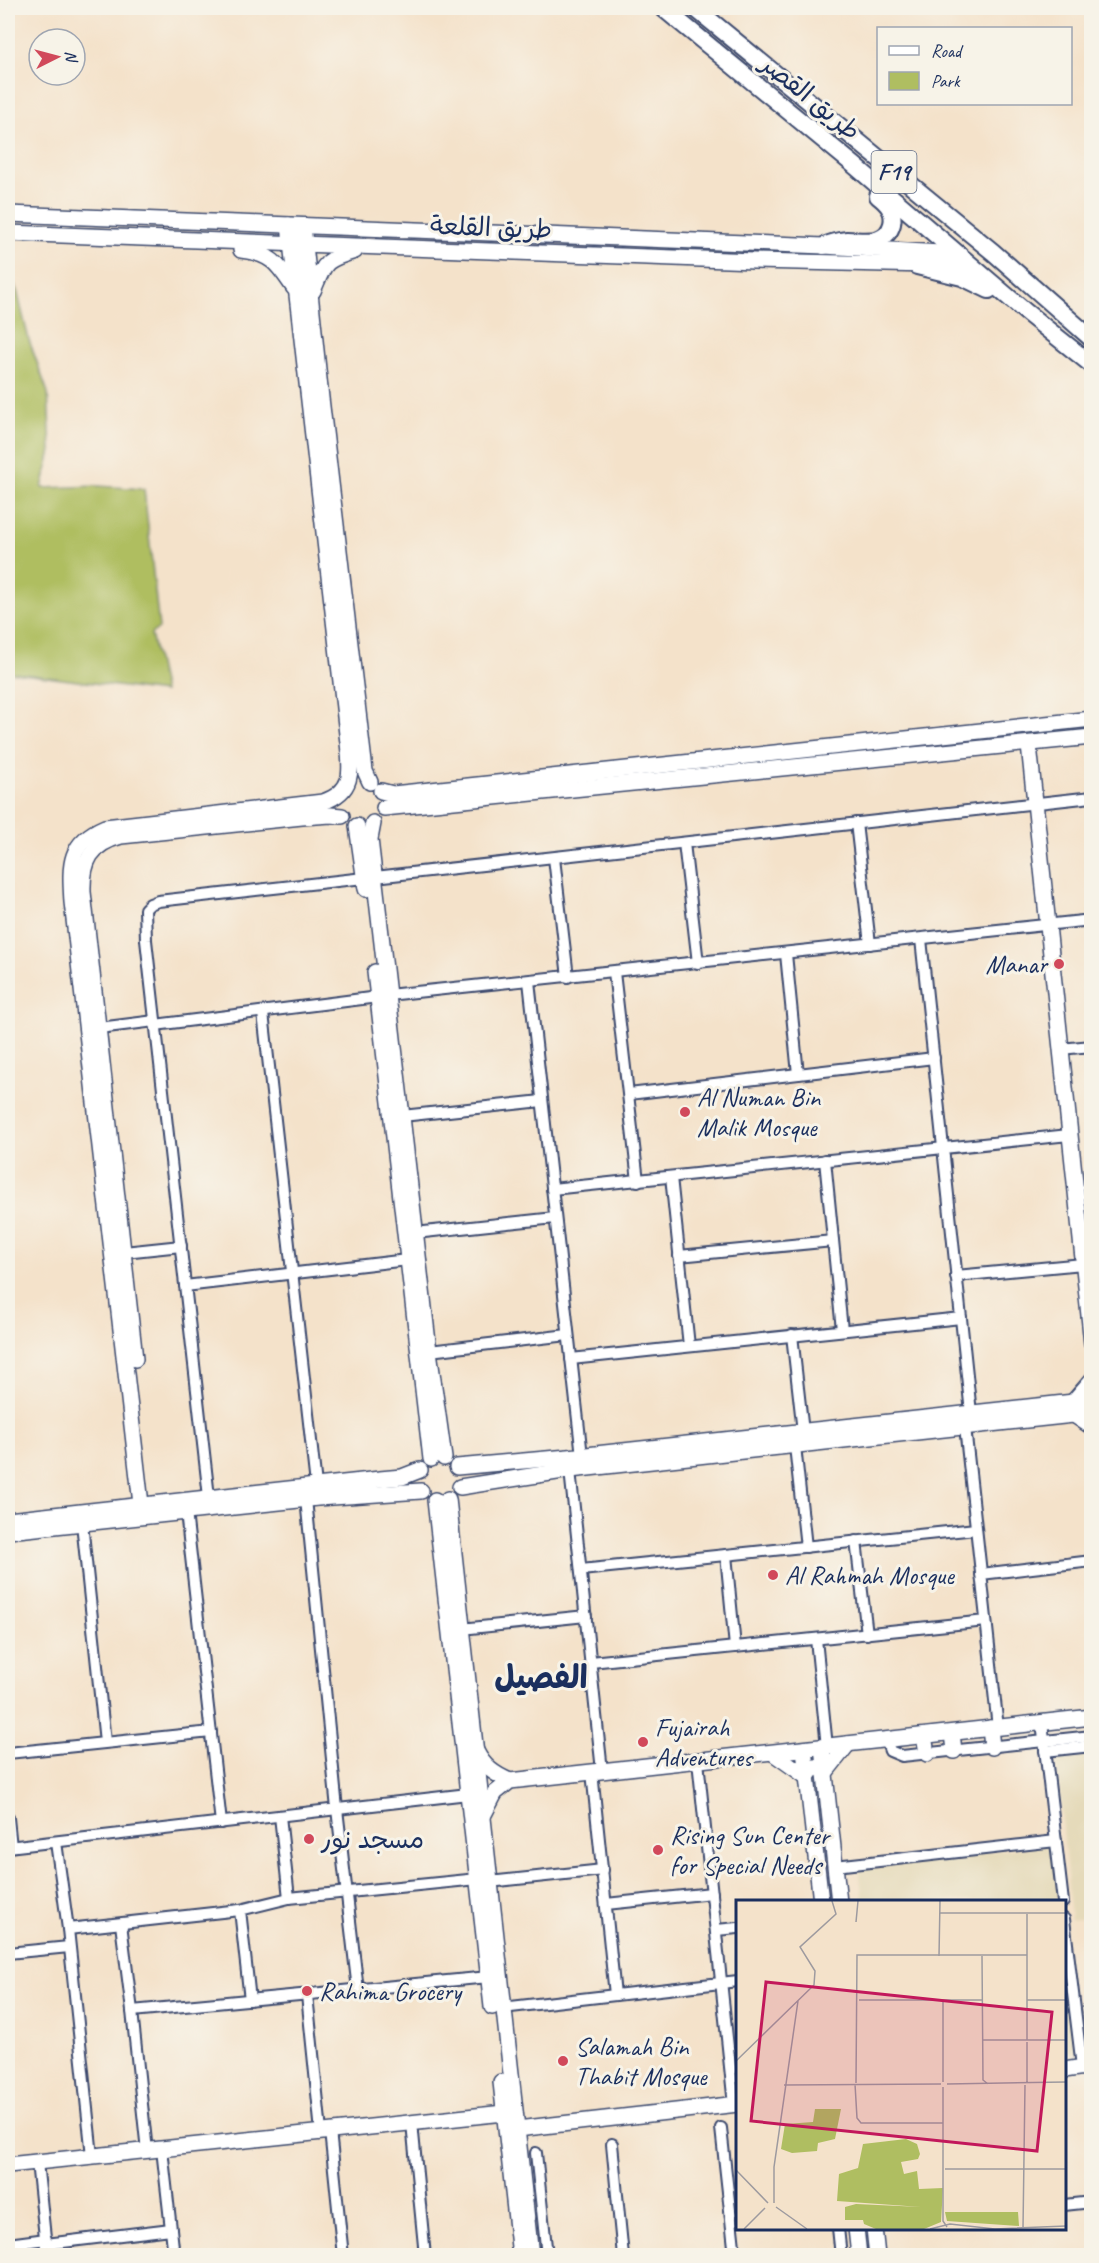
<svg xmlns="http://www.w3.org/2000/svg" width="1099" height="2263" viewBox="0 0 1099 2263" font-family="Caveat,'Playpen Sans Arabic',sans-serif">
	<rect width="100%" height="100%" fill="#f7f3e8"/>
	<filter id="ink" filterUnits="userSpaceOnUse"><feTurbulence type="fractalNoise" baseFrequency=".0167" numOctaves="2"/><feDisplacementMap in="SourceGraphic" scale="12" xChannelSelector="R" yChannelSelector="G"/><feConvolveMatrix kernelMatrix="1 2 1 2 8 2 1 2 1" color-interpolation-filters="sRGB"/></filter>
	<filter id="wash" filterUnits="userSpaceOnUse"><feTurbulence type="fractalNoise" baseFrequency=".008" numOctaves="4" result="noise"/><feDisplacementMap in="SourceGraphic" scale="24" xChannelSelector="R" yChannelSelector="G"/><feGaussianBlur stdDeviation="1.35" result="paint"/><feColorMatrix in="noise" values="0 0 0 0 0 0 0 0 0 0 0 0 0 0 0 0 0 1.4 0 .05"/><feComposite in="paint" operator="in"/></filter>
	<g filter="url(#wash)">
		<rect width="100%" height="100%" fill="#f4e2ca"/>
		<!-- built -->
		<g fill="#e5daba">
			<path d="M1091,1749V1917L1071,1919L1056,1753Z"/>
			<path d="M1052,1845L1058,1901H863L859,1866Z"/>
			<path d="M1064,1959L1079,2052L1065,2053H1064Z"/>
		</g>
		<!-- green -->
		<path fill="#afbe61" stroke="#657660" stroke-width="1.5" d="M8,273L17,291L29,340L48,393L51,451L42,488L98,486L144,489L159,628L151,634L164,692L8,672Z"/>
	</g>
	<g filter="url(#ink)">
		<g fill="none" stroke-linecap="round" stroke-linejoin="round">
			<defs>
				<g id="street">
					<path d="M856,823L870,944"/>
					<path d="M684,843L698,963"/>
					<path d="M554,858L568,977"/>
					<path d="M375,877L1092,797"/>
					<path d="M921,939L971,1413"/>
					<path d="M786,954L798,1074"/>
					<path d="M614,972L638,1181"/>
					<path d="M529,981L582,1456"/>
					<path d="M388,995L1092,920"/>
					<path d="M263,1013L316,1485"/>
					<path d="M155,1025L378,997"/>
					<path d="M99,1028L155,1021"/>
					<path d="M1060,1049L1092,1046"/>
					<path d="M629,1094L934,1058"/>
					<path d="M402,1116L542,1101"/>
					<path d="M825,1160L842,1330"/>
					<path d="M671,1177L689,1346"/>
					<path d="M552,1189L1069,1135"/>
					<path d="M415,1233L555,1218"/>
					<path d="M124,1252L181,1246"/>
					<path d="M679,1256L833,1241"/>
					<path d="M956,1276L1083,1264"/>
					<path d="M185,1286L407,1260"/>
					<path d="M792,1335L803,1432"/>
					<path d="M429,1351L568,1335"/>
					<path d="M571,1359L961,1318"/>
					<path d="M965,1427L998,1728"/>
					<path d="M795,1446L806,1547"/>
					<path d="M570,1470L602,1771"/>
					<path d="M209,1497L146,940L145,909L150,904L158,901L364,878"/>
					<path d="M306,1499L337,1809L358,1990"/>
					<path d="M186,1512L221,1823"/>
					<path d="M82,1523L105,1742"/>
					<path d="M856,1541L867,1634"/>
					<path d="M726,1555L735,1647"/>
					<path d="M581,1570L976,1529"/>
					<path d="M981,1574L1092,1561"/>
					<path d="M461,1629L586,1616"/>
					<path d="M816,1639L827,1747"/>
					<path d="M591,1662L986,1621"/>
					<path d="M1042,1723L1063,1902"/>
					<path d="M886,1740L890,1751L902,1756L1092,1736"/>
					<path d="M1045,1751L1092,1746"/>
					<path d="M8,1753L211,1732"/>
					<path d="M698,1761L734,2105"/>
					<path d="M592,1772L615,1995"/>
					<path d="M280,1816L289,1898"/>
					<path d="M8,1818L11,1847"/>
					<path d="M56,1842L68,1929L92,2156"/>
					<path d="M8,1847L468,1794"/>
					<path d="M835,1866L1056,1841"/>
					<path d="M489,1882L603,1870"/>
					<path d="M606,1904L712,1893"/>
					<path d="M240,1910L250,2000"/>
					<path d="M1064,1919L1082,2067"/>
					<path d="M121,1924L132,2011L147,2151"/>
					<path d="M68,1929L240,1910L289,1898L478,1879"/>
					<path d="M716,1930L738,1928"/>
					<path d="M8,1953L69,1947"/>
					<path d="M307,1995L321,2132"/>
					<path d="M502,2008L738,1981"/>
					<path d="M132,2011L489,1977"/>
					<path d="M412,2123L425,2256"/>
					<path d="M721,2128L735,2256"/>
					<path d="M330,2131L343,2256"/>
					<path d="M612,2144L623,2256"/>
					<path d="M162,2149L174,2256"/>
					<path d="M536,2153L547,2256"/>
					<path d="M37,2162L47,2256"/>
					<path d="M1064,2205L1092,2202"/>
					<path d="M838,2228L841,2256"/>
					<path d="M8,2244L46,2239"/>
					<path d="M46,2244L171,2229"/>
				</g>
				<g id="secondary">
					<path d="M8,214L824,246L957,254"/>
					<path d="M8,233L754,261L972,266"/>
					<path d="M304,235L321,398L365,771L370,782"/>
					<path d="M241,250C271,253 278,264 294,288"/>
					<path d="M313,291C325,262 324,260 355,251"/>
					<path d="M1029,745L1092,1344"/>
					<path d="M381,791L393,794L1092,719"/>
					<path d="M384,808L1092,737"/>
					<path d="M373,823L370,839L429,1351L444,1458"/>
					<path d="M357,826L366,889"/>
					<path d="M375,972L431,1459"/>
					<path d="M135,1359L83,892C82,861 91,844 121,836L302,817L331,815L342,816"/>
					<path d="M1073,1402L1092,1380"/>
					<path d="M1074,1415L1092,1427"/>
					<path d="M457,1467L568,1457L1092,1400"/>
					<path d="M460,1487L570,1470L1092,1413"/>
					<path d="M448,1499L531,2256"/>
					<path d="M435,1500L492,2007"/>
					<path d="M141,1504L72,902C70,867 67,843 105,827L323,802C355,791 351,770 348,743L289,225"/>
					<path d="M8,1520L380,1479L402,1477L420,1470"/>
					<path d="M8,1531L318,1498L421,1491"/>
					<path d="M990,1728L992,1747"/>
					<path d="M952,1733L954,1751"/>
					<path d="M924,1736L927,1754"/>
					<path d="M822,1747L839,1902"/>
					<path d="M804,1749L821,1902"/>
					<path d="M476,1751C484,1767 494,1774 510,1781"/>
					<path d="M773,1753L807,1777L814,1767H819L825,1773L848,1744"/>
					<path d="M483,1816L495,1793L510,1781L1092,1717"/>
					<path d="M1064,2070L1092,2066"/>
					<path d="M501,2082L520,2256"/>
					<path d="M517,2129L738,2104"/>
					<path d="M8,2165L504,2113"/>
					<path d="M856,2228L859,2256"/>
					<path d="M874,2228L877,2256"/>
				</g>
				<g id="primary">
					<path d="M663,8L854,165L1027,313L1092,365"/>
					<path d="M695,8L993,252L1092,339"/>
					<path d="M824,246C831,243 839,241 847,240C864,240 886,246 892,224C895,211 887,203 878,196"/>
					<path d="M917,266L962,277L989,290"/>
				</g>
			</defs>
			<!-- street casing -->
			<use href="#street" stroke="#3c4a6e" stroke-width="14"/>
			<!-- secondary casing -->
			<use href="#secondary" stroke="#3c4a6e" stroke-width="18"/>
			<!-- primary casing -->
			<use href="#primary" stroke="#3c4a6e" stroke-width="20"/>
			<!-- street -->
			<use href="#street" stroke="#fff" stroke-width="10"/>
			<!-- secondary -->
			<use href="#secondary" stroke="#fff" stroke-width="15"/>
			<!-- primary -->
			<use href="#primary" stroke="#fff" stroke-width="16"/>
		</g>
	</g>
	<!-- markers -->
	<g fill="#d1495b" stroke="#f7f3e8" stroke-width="2">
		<circle cx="1059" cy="964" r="6"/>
		<circle cx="685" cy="1112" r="6"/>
		<circle cx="773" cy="1575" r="6"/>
		<circle cx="643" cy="1742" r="6"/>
		<circle cx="309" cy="1839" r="6"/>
		<circle cx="658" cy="1850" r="6"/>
		<circle cx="307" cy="1991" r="6"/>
		<circle cx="563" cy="2061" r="6"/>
	</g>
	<g text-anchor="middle" stroke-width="6" stroke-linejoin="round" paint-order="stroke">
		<!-- shield labels -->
		<rect fill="#f7f3e8" stroke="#5d6a87" stroke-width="1.5" x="871.5" y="151" width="45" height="42" rx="4.5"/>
		<g font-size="24" font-weight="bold" fill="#1b2f5e">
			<text x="894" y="180">F19</text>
		</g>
		<!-- street labels -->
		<g font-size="26" fill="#1b2f5e" stroke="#f7f3e8">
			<text transform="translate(811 97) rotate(39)" y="9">طريق القصر</text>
			<text transform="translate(491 227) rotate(2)" y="9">طريق القلعة</text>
		</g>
		<!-- poi labels -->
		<g font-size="26" fill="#1b2f5e" stroke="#f7f3e8" text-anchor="start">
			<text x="1047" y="973" text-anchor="end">Manar</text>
			<text x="697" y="1106">Al Numan Bin<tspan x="697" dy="30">Malik Mosque</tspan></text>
			<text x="785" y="1584">Al Rahmah Mosque</text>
			<text x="655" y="1736">Fujairah<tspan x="655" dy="30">Adventures</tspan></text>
			<text x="670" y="1844">Rising Sun Center<tspan x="670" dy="30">for Special Needs</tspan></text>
			<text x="321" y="1848">مسجد نور</text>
			<text x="319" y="2000">Rahima Grocery</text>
			<text x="575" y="2055">Salamah Bin<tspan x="575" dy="30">Thabit Mosque</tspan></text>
		</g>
		<!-- district labels -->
		<g font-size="32" font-weight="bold" fill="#1b2f5e" stroke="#f7f3e8">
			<text x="541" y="1688">الفصيل</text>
		</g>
	</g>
	<!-- overview -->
	<g transform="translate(736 1900)">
		<rect width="330" height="330" fill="#f4e2ca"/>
		<path d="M79,209H105L99,239L82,243L81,251L56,253L45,249L49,224L77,222ZM170,239L181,244L184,254L182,259L165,262L168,274L181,271L183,289L207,288L205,322L188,329H140L128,324L127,320H109V307L120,304L185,307L101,301L103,274L122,268L127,244ZM209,312H282L283,326L211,321Z" fill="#afbe61"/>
		<path fill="none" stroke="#9d9a9f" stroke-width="1.5" d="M204,13H330M291,14V140M120,22L122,1M203,56L204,1M246,56L247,180L252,184M123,100H247M207,100V182M291,100H330M247,140H330M291,142V183M0,161L78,85L79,71L64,47L100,14L96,1M120,183L121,55H291M119,184L121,218L125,223H207M211,184L330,182M48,185L205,184M207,187V321L211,327M209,269H330M0,270L32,303M38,303V267L62,101M40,307L71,329M287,328L289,185M8,329L29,308M194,329L214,324L259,329L330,326"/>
		<path fill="#c2185b" fill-opacity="0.15" stroke="#c2185b" stroke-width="3" d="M30,82L316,112L301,251L15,221Z"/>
		<rect width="330" height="330" fill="none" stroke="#1b2f5e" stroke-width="3"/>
	</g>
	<!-- margin -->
	<rect width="1099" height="2263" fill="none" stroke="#f7f3e8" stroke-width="30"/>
	<!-- legend -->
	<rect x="877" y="27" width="195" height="78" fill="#f7f3e8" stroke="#9fa5b1" stroke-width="1.5"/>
	<rect x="889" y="46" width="30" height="9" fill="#ffffff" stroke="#9fa5b1" stroke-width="1.5"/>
	<text x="931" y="57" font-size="18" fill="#1b2f5e">Road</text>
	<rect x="889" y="72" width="30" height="18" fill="#afbe61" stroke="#9fa5b1" stroke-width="1.5"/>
	<text x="931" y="87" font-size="18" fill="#1b2f5e">Park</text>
	<!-- north arrow -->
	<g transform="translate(57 57) rotate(84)"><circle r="28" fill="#f7f3e8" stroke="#9fa5b1" stroke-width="1.5"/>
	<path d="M0-4.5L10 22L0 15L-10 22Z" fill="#d1495b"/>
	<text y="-9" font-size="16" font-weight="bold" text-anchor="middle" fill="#1b2f5e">N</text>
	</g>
</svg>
